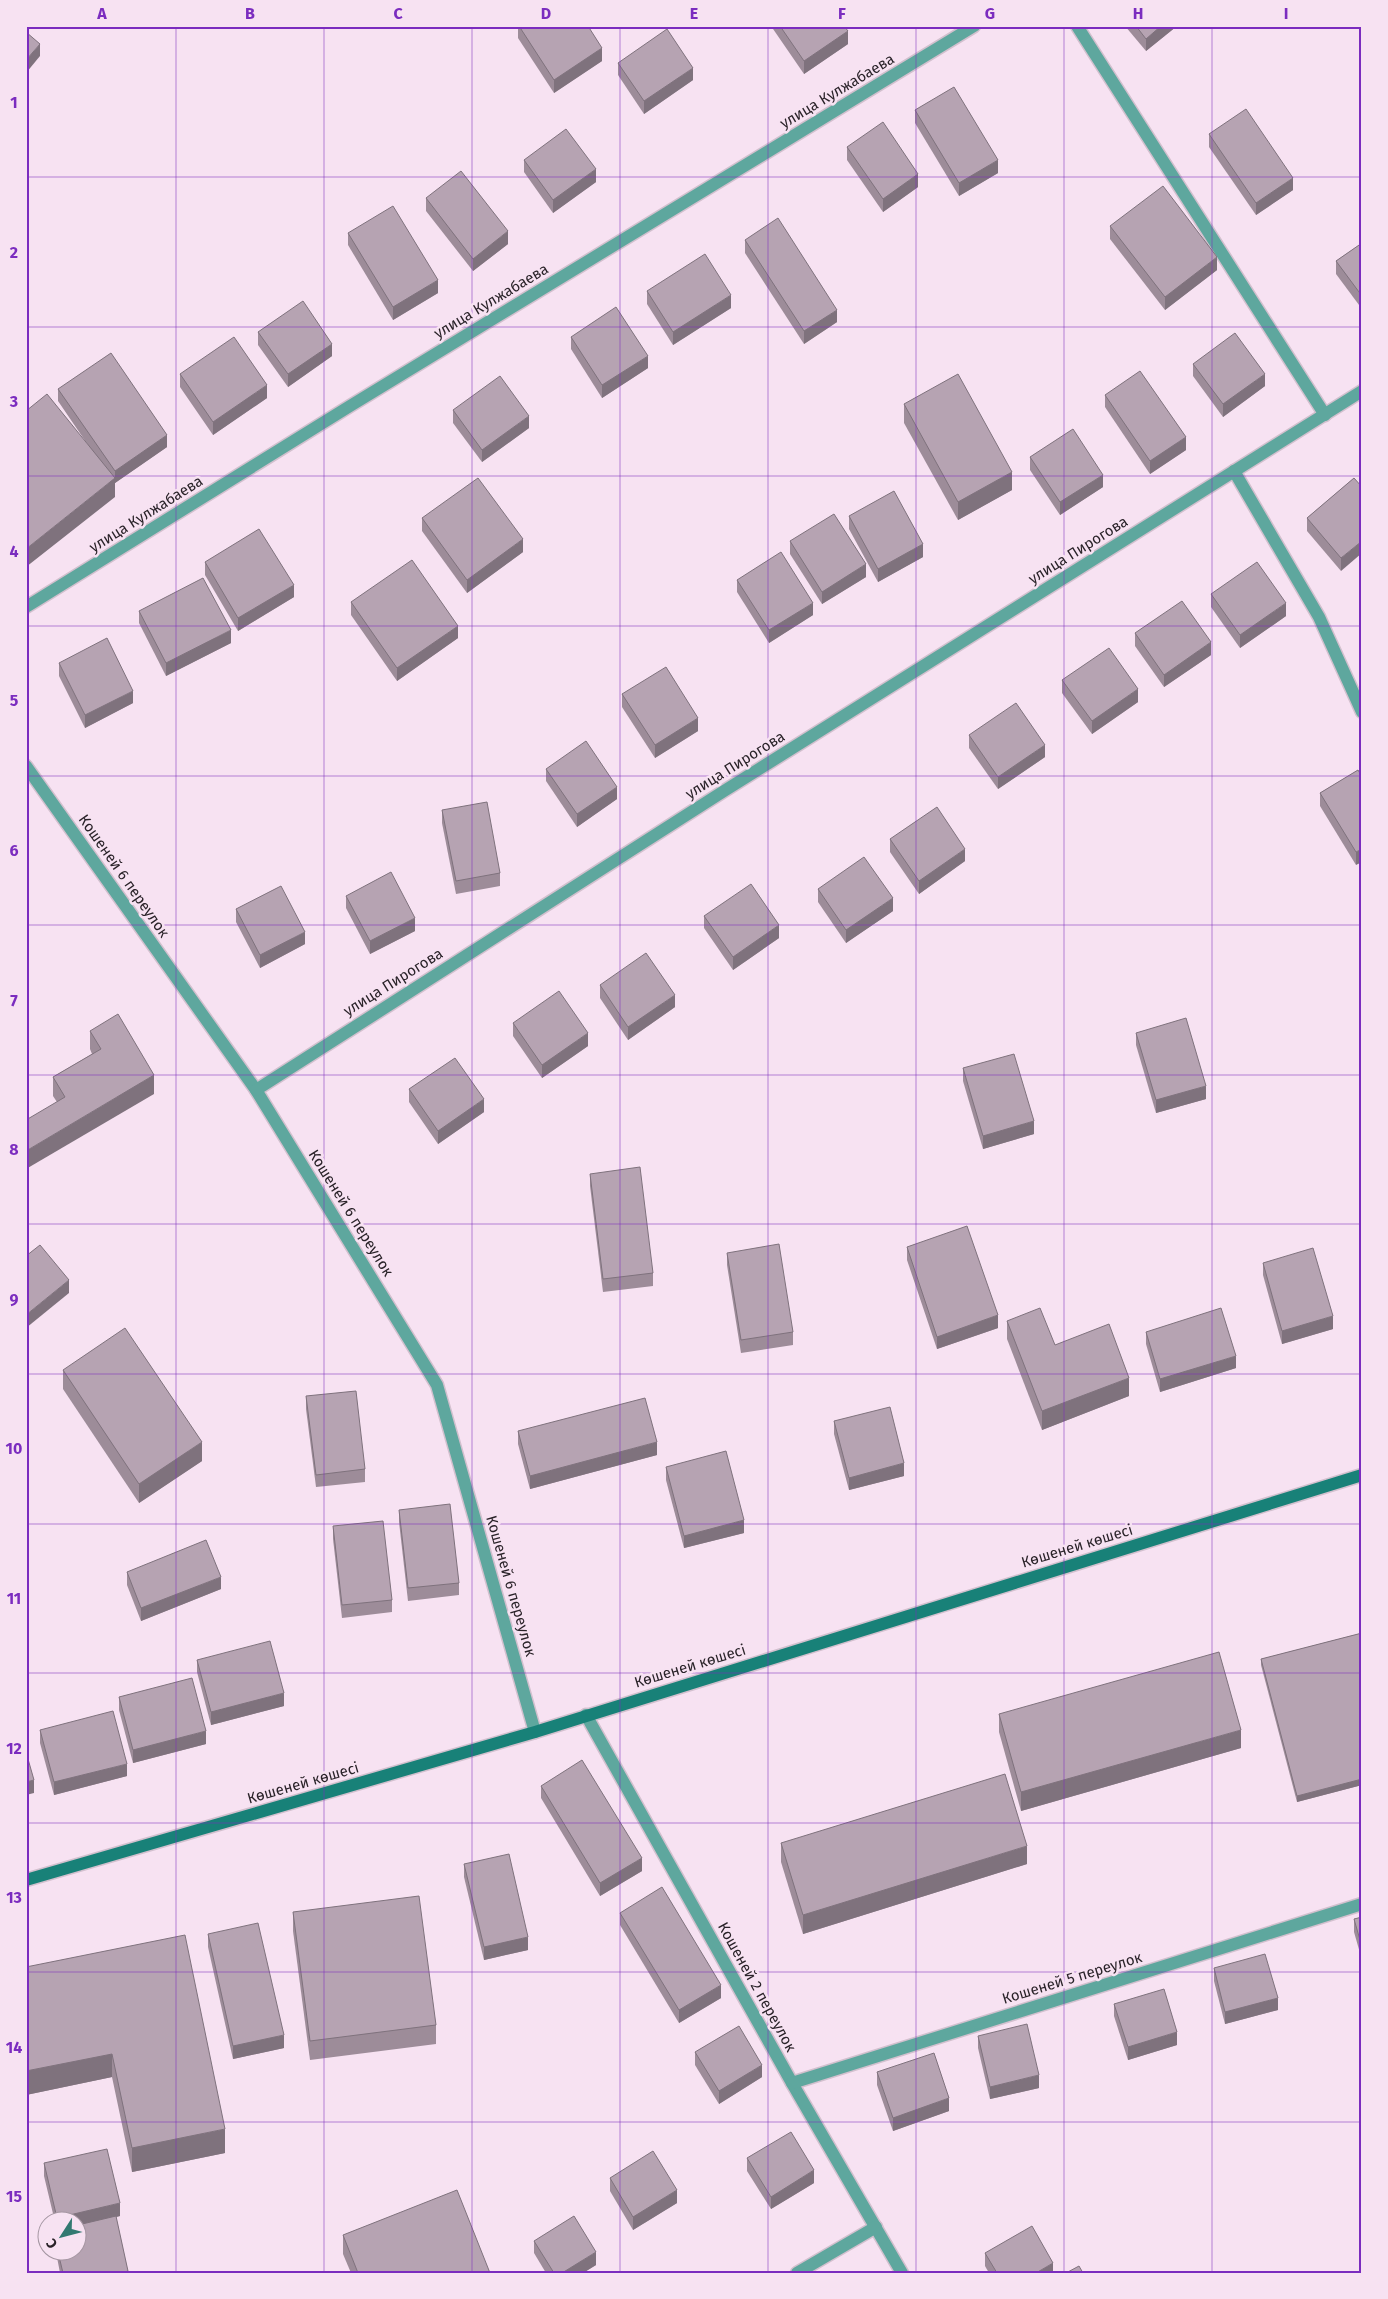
<svg xmlns="http://www.w3.org/2000/svg" width="1388" height="2299" viewBox="0 0 1388 2299" font-family="'Fira Sans',sans-serif">
	<rect width="100%" height="100%" fill="#f7e2f2"/>
	<g fill="none" stroke-linecap="round" stroke-linejoin="round">
		<defs>
			<g id="minor">
				<path d="M1077,26L1325,415"/>
				<path d="M1234,471L1319,617L1362,712"/>
				<path d="M26,607L350,406L974,26"/>
				<path d="M26,766L256,1090L437,1385L535,1732"/>
				<path d="M256,1090L724,791L1362,391"/>
				<path d="M586,1715L792,2083L902,2273"/>
				<path d="M792,2083L1362,1904"/>
				<path d="M797,2273L876,2227"/>
			</g>
			<path id="secondary" d="M26,1880L535,1732L1362,1475"/>
		</defs>
		<!-- minor casing -->
		<use href="#minor" stroke="#d2c0ce" stroke-width="15"/>
		<!-- secondary casing -->
		<use href="#secondary" stroke="#d2c0ce" stroke-width="15"/>
		<!-- minor -->
		<use href="#minor" stroke="#5ea79e" stroke-width="12"/>
		<!-- secondary -->
		<use href="#secondary" stroke="#188178" stroke-width="12"/>
	</g>
	<!-- wall -->
	<g fill="#9d8c99">
		<path d="M518,26H588L602,61L554,93L518,38Z"/>
		<path d="M771,26H844L848,44L804,74Z"/>
		<path d="M1125,26H1177L1146,51Z"/>
		<path d="M618,63L693,80L644,114L618,75Z"/>
		<path d="M915,110L998,173L959,196L915,123Z"/>
		<path d="M1209,134L1293,190L1256,215L1209,147Z"/>
		<path d="M847,147L918,187L883,212L847,160Z"/>
		<path d="M524,160L596,182L553,213L524,172Z"/>
		<path d="M426,198L508,244L473,271L426,211Z"/>
		<path d="M1110,226L1217,270L1165,310L1110,239Z"/>
		<path d="M348,233L438,293L393,320L348,245Z"/>
		<path d="M745,240L837,322L804,344L745,253Z"/>
		<path d="M1362,243V309L1336,274V261Z"/>
		<path d="M647,291L731,308L673,345L647,304Z"/>
		<path d="M258,332L332,356L288,387L258,345Z"/>
		<path d="M571,337L648,368L602,398L571,349Z"/>
		<path d="M1193,364L1265,386L1223,417L1193,376Z"/>
		<path d="M180,374L267,398L213,435L180,387Z"/>
		<path d="M58,389L167,447L115,483V497L88,445L58,401Z"/>
		<path d="M1105,395L1186,450L1150,474L1105,407Z"/>
		<path d="M904,404L1012,490L958,520L904,423Z"/>
		<path d="M453,410L529,428L482,462L453,423Z"/>
		<path d="M1030,457L1103,487L1060,515L1030,470Z"/>
		<path d="M1354,478L1341,571L1307,531V518Z"/>
		<path d="M849,516L923,557L878,582L849,529Z"/>
		<path d="M422,518L523,552L467,593L422,531Z"/>
		<path d="M790,541L866,577L822,604L790,554Z"/>
		<path d="M205,562L294,597L238,631L205,575Z"/>
		<path d="M737,580L813,615L769,643L737,592Z"/>
		<path d="M1211,594L1286,616L1240,648L1211,607Z"/>
		<path d="M351,602L458,638L397,681L351,615Z"/>
		<path d="M139,611L231,643L166,676L139,623Z"/>
		<path d="M1135,633L1211,655L1164,687L1135,646Z"/>
		<path d="M59,663L133,703L85,728L59,676Z"/>
		<path d="M1062,680L1138,702L1092,734L1062,693Z"/>
		<path d="M622,694L698,731L655,758L622,707Z"/>
		<path d="M969,735L1045,757L998,789L969,748Z"/>
		<path d="M546,769L617,799L577,827L546,781Z"/>
		<path d="M1358,770L1356,865L1320,806V793Z"/>
		<path d="M442,810L500,873V886L456,894L442,823Z"/>
		<path d="M890,839L965,861L919,894L890,852Z"/>
		<path d="M818,889L893,911L846,943L818,902Z"/>
		<path d="M346,896L415,931L370,954L346,908Z"/>
		<path d="M236,909L305,944L260,968L236,922Z"/>
		<path d="M704,916L779,938L733,970L704,928Z"/>
		<path d="M600,985L675,1007L628,1040L600,998Z"/>
		<path d="M513,1023L588,1046L542,1078L513,1036Z"/>
		<path d="M90,1031L154,1094L57,1102L53,1096V1077L92,1054L90,1049Z"/>
		<path d="M1136,1033L1206,1099L1156,1113L1136,1045Z"/>
		<path d="M963,1068L1034,1134L983,1149L963,1081Z"/>
		<path d="M409,1089L484,1112L438,1144L409,1102Z"/>
		<path d="M590,1174L653,1273V1286L603,1292L590,1186Z"/>
		<path d="M907,1247L998,1328L937,1349L907,1260Z"/>
		<path d="M727,1253L793,1332V1345L741,1353L727,1265Z"/>
		<path d="M1263,1263L1333,1329L1282,1344L1263,1275Z"/>
		<path d="M1007,1321L1055,1345L1129,1396L1042,1430L1007,1339Z"/>
		<path d="M1146,1332L1236,1368L1160,1392L1146,1344Z"/>
		<path d="M63,1370L202,1461L139,1503L63,1389Z"/>
		<path d="M306,1396L365,1469V1482L316,1487L306,1409Z"/>
		<path d="M834,1421L904,1476L849,1490L834,1434Z"/>
		<path d="M518,1431L657,1455L530,1489L518,1444Z"/>
		<path d="M666,1467L744,1533L684,1548L666,1480Z"/>
		<path d="M399,1510L459,1583V1595L408,1601L399,1522Z"/>
		<path d="M333,1526L392,1600V1612L342,1618L333,1539Z"/>
		<path d="M127,1572L221,1589L141,1621L127,1585Z"/>
		<path d="M1362,1633V1785L1297,1802L1261,1665V1659Z"/>
		<path d="M197,1660L284,1706L211,1725L197,1672Z"/>
		<path d="M119,1697L206,1744L133,1763L119,1710Z"/>
		<path d="M999,1714L1241,1748L1021,1811L999,1732Z"/>
		<path d="M40,1730L127,1776L54,1795L40,1743Z"/>
		<path d="M541,1786L642,1871L600,1896L541,1798Z"/>
		<path d="M781,1843L1027,1864L803,1934L781,1862Z"/>
		<path d="M464,1864L528,1950L484,1960L464,1877Z"/>
		<path d="M293,1912L436,2025V2044L310,2060L293,1931Z"/>
		<path d="M620,1913L721,1998L679,2023L620,1925Z"/>
		<path d="M1362,1917V1960L1354,1932V1919Z"/>
		<path d="M208,1934L284,2048L233,2059L208,1947Z"/>
		<path d="M26,1967L225,2153L132,2172L112,2077L26,2095Z"/>
		<path d="M1214,1968L1278,2010L1225,2024L1214,1981Z"/>
		<path d="M1114,2004L1177,2045L1128,2060L1114,2016Z"/>
		<path d="M978,2036L1039,2088L990,2099L978,2048Z"/>
		<path d="M695,2052L762,2077L719,2104L695,2065Z"/>
		<path d="M877,2072L949,2111L893,2131L877,2085Z"/>
		<path d="M747,2158L814,2183L771,2209L747,2171Z"/>
		<path d="M44,2163L120,2216L116,2217L128,2273H60L56,2252H78V2222H55L44,2176Z"/>
		<path d="M610,2178L677,2203L633,2230L610,2191Z"/>
		<path d="M343,2235L490,2273H351L343,2254Z"/>
		<path d="M534,2241L596,2265L583,2273H546L534,2253Z"/>
		<path d="M985,2253L1053,2273H989L985,2266Z"/>
	</g>
	<!-- shaded-wall -->
	<g fill="#7f727d">
		<path d="M1161,26H1177L1146,51V39Z"/>
		<path d="M848,31V44L804,74V61Z"/>
		<path d="M40,44V56L26,73V60Z"/>
		<path d="M602,48V61L554,93V80Z"/>
		<path d="M693,68V80L644,114V101Z"/>
		<path d="M998,160V173L959,196V183Z"/>
		<path d="M596,169V182L553,213V200Z"/>
		<path d="M918,174V187L883,212V199Z"/>
		<path d="M1293,178V190L1256,215V203Z"/>
		<path d="M508,231V244L473,271V259Z"/>
		<path d="M1217,257V270L1165,310V297Z"/>
		<path d="M438,280V293L393,320V307Z"/>
		<path d="M731,295V308L673,345V332Z"/>
		<path d="M837,310V322L804,344V331Z"/>
		<path d="M332,344V356L288,387V374Z"/>
		<path d="M648,356V368L602,398V385Z"/>
		<path d="M1265,374V386L1223,417V404Z"/>
		<path d="M267,385V398L213,435V422Z"/>
		<path d="M529,416V428L482,462V450Z"/>
		<path d="M167,435V447L115,483V497L26,567V549L115,478V471Z"/>
		<path d="M1186,437V450L1150,474V461Z"/>
		<path d="M1012,472V490L958,520V502Z"/>
		<path d="M1103,475V487L1060,515V502Z"/>
		<path d="M523,539V552L467,593V580Z"/>
		<path d="M1362,541V553L1341,571V558Z"/>
		<path d="M923,544V557L878,582V569Z"/>
		<path d="M866,564V577L822,604V592Z"/>
		<path d="M294,585V597L238,631V618Z"/>
		<path d="M813,603V615L769,643V630Z"/>
		<path d="M1286,603V616L1240,648V635Z"/>
		<path d="M458,626V638L397,681V668Z"/>
		<path d="M231,630V643L166,676V663Z"/>
		<path d="M1211,642V655L1164,687V675Z"/>
		<path d="M1138,689V702L1092,734V721Z"/>
		<path d="M133,691V703L85,728V715Z"/>
		<path d="M698,718V731L655,758V745Z"/>
		<path d="M1045,745V757L998,789V777Z"/>
		<path d="M617,787V799L577,827V814Z"/>
		<path d="M965,849V861L919,894V881Z"/>
		<path d="M1362,849V862L1356,865V852Z"/>
		<path d="M893,898V911L846,943V930Z"/>
		<path d="M415,918V931L370,954V941Z"/>
		<path d="M779,925V938L733,970V957Z"/>
		<path d="M305,932V944L260,968V955Z"/>
		<path d="M675,995V1007L628,1040V1027Z"/>
		<path d="M588,1033V1046L542,1078V1065Z"/>
		<path d="M154,1075V1094L26,1169V1151Z"/>
		<path d="M1206,1086V1099L1156,1113V1100Z"/>
		<path d="M484,1099V1112L438,1144V1131Z"/>
		<path d="M1034,1121V1134L983,1149V1136Z"/>
		<path d="M69,1280V1293L26,1328V1315Z"/>
		<path d="M998,1315V1328L937,1349V1337Z"/>
		<path d="M1333,1316V1329L1282,1344V1331Z"/>
		<path d="M1236,1356V1368L1160,1392V1379Z"/>
		<path d="M1129,1378V1396L1042,1430V1411Z"/>
		<path d="M202,1442V1461L139,1503V1484Z"/>
		<path d="M657,1442V1455L530,1489V1476Z"/>
		<path d="M904,1463V1476L849,1490V1478Z"/>
		<path d="M744,1520V1533L684,1548V1536Z"/>
		<path d="M221,1577V1589L141,1621V1608Z"/>
		<path d="M284,1693V1706L211,1725V1712Z"/>
		<path d="M1241,1730V1748L1021,1811V1792Z"/>
		<path d="M206,1731V1744L133,1763V1750Z"/>
		<path d="M127,1764V1776L54,1795V1782Z"/>
		<path d="M1362,1779V1785L1297,1802V1796Z"/>
		<path d="M34,1780V1793L26,1795V1782Z"/>
		<path d="M1027,1846V1864L803,1934V1915Z"/>
		<path d="M642,1858V1871L600,1896V1883Z"/>
		<path d="M528,1937V1950L484,1960V1947Z"/>
		<path d="M721,1985V1998L679,2023V2010Z"/>
		<path d="M1278,1998V2010L1225,2024V2012Z"/>
		<path d="M1177,2032V2045L1128,2060V2047Z"/>
		<path d="M284,2035V2048L233,2059V2046Z"/>
		<path d="M112,2054V2077L26,2095V2071Z"/>
		<path d="M762,2065V2077L719,2104V2091Z"/>
		<path d="M1039,2075V2088L990,2099V2087Z"/>
		<path d="M949,2098V2111L893,2131V2118Z"/>
		<path d="M225,2129V2153L132,2172V2148Z"/>
		<path d="M814,2170V2183L771,2209V2197Z"/>
		<path d="M677,2190V2203L633,2230V2217Z"/>
		<path d="M120,2203V2216L78,2226V2222H57V2218Z"/>
		<path d="M596,2252V2265L583,2273H562Z"/>
		<path d="M1053,2263V2273H1036Z"/>
	</g>
	<!-- building -->
	<g fill="#b6a3b2" stroke="#7f727d">
		<path d="M519,26H588L602,48L554,80Z"/>
		<path d="M780,26H844L848,31L804,61Z"/>
		<path d="M1136,26H1161L1146,39Z"/>
		<path d="M667,29L693,68L644,101L618,63Z"/>
		<path d="M26,32L40,44L26,60Z"/>
		<path d="M954,87L998,160L959,183L915,110Z"/>
		<path d="M1246,109L1293,178L1256,203L1209,134Z"/>
		<path d="M883,122L918,174L883,199L847,147Z"/>
		<path d="M566,129L596,169L553,200L524,160Z"/>
		<path d="M461,171L508,231L473,259L426,198Z"/>
		<path d="M1163,186L1217,257L1165,297L1110,226Z"/>
		<path d="M393,206L438,280L393,307L348,233Z"/>
		<path d="M778,218L837,310L804,331L745,240Z"/>
		<path d="M1362,243V296L1336,261Z"/>
		<path d="M705,254L731,295L673,332L647,291Z"/>
		<path d="M303,301L332,344L288,374L258,332Z"/>
		<path d="M616,307L648,356L602,385L571,337Z"/>
		<path d="M1235,333L1265,374L1223,404L1193,364Z"/>
		<path d="M234,337L267,385L213,422L180,374Z"/>
		<path d="M111,353L167,435L115,471L58,389Z"/>
		<path d="M1140,371L1186,437L1150,461L1105,395Z"/>
		<path d="M958,374L1012,472L958,502L904,404Z"/>
		<path d="M500,376L529,416L482,450L453,410Z"/>
		<path d="M47,394L115,478L26,549V411Z"/>
		<path d="M1073,429L1103,475L1060,502L1030,457Z"/>
		<path d="M478,478L523,539L467,580L422,518Z"/>
		<path d="M1354,478L1362,487V541L1341,558L1307,518Z"/>
		<path d="M894,491L923,544L878,569L849,516Z"/>
		<path d="M834,514L866,564L822,592L790,541Z"/>
		<path d="M259,529L294,585L238,618L205,562Z"/>
		<path d="M781,552L813,603L769,630L737,580Z"/>
		<path d="M412,560L458,626L397,668L351,602Z"/>
		<path d="M1257,562L1286,603L1240,635L1211,594Z"/>
		<path d="M203,578L231,630L166,663L139,611Z"/>
		<path d="M1182,601L1211,642L1164,675L1135,633Z"/>
		<path d="M107,638L133,691L85,715L59,663Z"/>
		<path d="M1109,648L1138,689L1092,721L1062,680Z"/>
		<path d="M666,667L698,718L655,745L622,694Z"/>
		<path d="M1016,703L1045,745L998,777L969,735Z"/>
		<path d="M586,741L617,787L577,814L546,769Z"/>
		<path d="M1358,770L1362,777V849L1356,852L1320,793Z"/>
		<path d="M487,802L500,873L456,881L442,810Z"/>
		<path d="M937,807L965,849L919,881L890,839Z"/>
		<path d="M864,857L893,898L846,930L818,889Z"/>
		<path d="M391,872L415,918L370,941L346,896Z"/>
		<path d="M751,884L779,925L733,957L704,916Z"/>
		<path d="M281,886L305,932L260,955L236,909Z"/>
		<path d="M646,953L675,995L628,1027L600,985Z"/>
		<path d="M559,991L588,1033L542,1065L513,1023Z"/>
		<path d="M118,1014L154,1075L26,1151V1120L65,1097L53,1077L101,1049L90,1031Z"/>
		<path d="M1186,1018L1206,1086L1156,1100L1136,1033Z"/>
		<path d="M1014,1054L1034,1121L983,1136L963,1068Z"/>
		<path d="M455,1058L484,1099L438,1131L409,1089Z"/>
		<path d="M640,1167L653,1273L603,1279L590,1174Z"/>
		<path d="M967,1226L998,1315L937,1337L907,1247Z"/>
		<path d="M779,1244L793,1332L741,1340L727,1253Z"/>
		<path d="M40,1245L69,1280L26,1315V1256Z"/>
		<path d="M1313,1248L1333,1316L1282,1331L1263,1263Z"/>
		<path d="M1040,1308L1055,1345L1109,1324L1129,1378L1042,1411L1007,1321Z"/>
		<path d="M1221,1308L1236,1356L1160,1379L1146,1332Z"/>
		<path d="M125,1328L202,1442L139,1484L63,1370Z"/>
		<path d="M356,1391L365,1469L316,1475L306,1396Z"/>
		<path d="M645,1398L657,1442L530,1476L518,1431Z"/>
		<path d="M890,1407L904,1463L849,1478L834,1421Z"/>
		<path d="M726,1451L744,1520L684,1536L666,1467Z"/>
		<path d="M450,1504L459,1583L408,1588L399,1510Z"/>
		<path d="M383,1521L392,1600L342,1605L333,1526Z"/>
		<path d="M206,1540L221,1577L141,1608L127,1572Z"/>
		<path d="M1362,1633V1779L1297,1796L1261,1659Z"/>
		<path d="M270,1641L284,1693L211,1712L197,1660Z"/>
		<path d="M1219,1652L1241,1730L1021,1792L999,1714Z"/>
		<path d="M192,1678L206,1731L133,1750L119,1697Z"/>
		<path d="M113,1711L127,1764L54,1782L40,1730Z"/>
		<path d="M26,1752L34,1780L26,1782Z"/>
		<path d="M582,1760L642,1858L600,1883L541,1786Z"/>
		<path d="M1005,1774L1027,1846L803,1915L781,1843Z"/>
		<path d="M509,1854L528,1937L484,1947L464,1864Z"/>
		<path d="M662,1887L721,1985L679,2010L620,1913Z"/>
		<path d="M419,1896L436,2025L310,2041L293,1912Z"/>
		<path d="M1362,1917V1947L1354,1919Z"/>
		<path d="M258,1923L284,2035L233,2046L208,1934Z"/>
		<path d="M185,1935L225,2129L132,2148L112,2054L26,2071V1967Z"/>
		<path d="M1265,1954L1278,1998L1225,2012L1214,1968Z"/>
		<path d="M1164,1989L1177,2032L1128,2047L1114,2004Z"/>
		<path d="M1027,2024L1039,2075L990,2087L978,2036Z"/>
		<path d="M739,2026L762,2065L719,2091L695,2052Z"/>
		<path d="M934,2053L949,2098L893,2118L877,2072Z"/>
		<path d="M791,2132L814,2170L771,2197L747,2158Z"/>
		<path d="M107,2149L120,2203L57,2218L44,2163Z"/>
		<path d="M653,2151L677,2190L633,2217L610,2178Z"/>
		<path d="M457,2190L490,2273H358L343,2235Z"/>
		<path d="M116,2216L128,2271L121,2273H63L58,2252H78V2225Z"/>
		<path d="M574,2216L596,2252L562,2273H554L534,2241Z"/>
		<path d="M1032,2226L1053,2263L1036,2273H997L985,2253Z"/>
		<path d="M1079,2266L1083,2273H1066Z"/>
	</g>
	<!-- grid -->
	<path fill="none" stroke="#7b2cbf" stroke-width="1" stroke-opacity="0.55" d="M176,26V2273M324,26V2273M472,26V2273M620,26V2273M768,26V2273M916,26V2273M1064,26V2273M1212,26V2273M26,177H1362M26,327H1362M26,476H1362M26,626H1362M26,776H1362M26,925H1362M26,1075H1362M26,1224H1362M26,1374H1362M26,1524H1362M26,1673H1362M26,1823H1362M26,1972H1362M26,2122H1362"/>
	<g text-anchor="middle" stroke-width="5" stroke-linejoin="round" paint-order="stroke">
		<!-- street labels -->
		<g font-size="15" fill="#2a2329" stroke="#f7e2f2">
			<text transform="translate(837 91) rotate(-31)" y="5">улица Кулжабаева</text>
			<text transform="translate(491 301) rotate(-31)" y="5">улица Кулжабаева</text>
			<text transform="translate(146 514) rotate(-32)" y="5">улица Кулжабаева</text>
			<text transform="translate(1078 550) rotate(-32)" y="5">улица Пирогова</text>
			<text transform="translate(735 765) rotate(-32)" y="5">улица Пирогова</text>
			<text transform="translate(124 876) rotate(55)" y="5">Кошеней 6 переулок</text>
			<text transform="translate(393 982) rotate(-32)" y="5">улица Пирогова</text>
			<text transform="translate(351 1213) rotate(58)" y="5">Кошеней 6 переулок</text>
			<text transform="translate(1077 1546) rotate(-17)" y="5">Көшеней көшесі</text>
			<text transform="translate(511 1586) rotate(74)" y="5">Кошеней 6 переулок</text>
			<text transform="translate(690 1666) rotate(-17)" y="5">Көшеней көшесі</text>
			<text transform="translate(303 1783) rotate(-16)" y="5">Көшеней көшесі</text>
			<text transform="translate(1072 1978) rotate(-17)" y="5">Кошеней 5 переулок</text>
			<text transform="translate(757 1987) rotate(61)" y="5">Кошеней 2 переулок</text>
		</g>
	</g>
	<!-- border -->
	<rect width="1388" height="2299" fill="none" stroke="#f7e2f2" stroke-width="55"/>
	<!-- north arrow -->
	<g transform="translate(62 2236) rotate(234)"><circle r="24" fill="#f7e2f2" stroke="#a596a2"/>
	<path d="M0-4L9 19L0 12L-9 19Z" fill="#327971"/>
	<text y="-8" font-size="14" font-weight="bold" text-anchor="middle" fill="#2a2329">С</text>
	</g>
	<rect x="28" y="28" width="1332" height="2244" fill="none" stroke="#7b2cbf" stroke-width="2"/>
	<g font-size="16" text-anchor="middle" font-weight="bold" fill="#7b2cbf">
		<text x="102" y="19">A</text>
		<text x="250" y="19">B</text>
		<text x="398" y="19">C</text>
		<text x="546" y="19">D</text>
		<text x="694" y="19">E</text>
		<text x="842" y="19">F</text>
		<text x="990" y="19">G</text>
		<text x="1138" y="19">H</text>
		<text x="1286" y="19">I</text>
		<text x="14" y="108">1</text>
		<text x="14" y="258">2</text>
		<text x="14" y="407">3</text>
		<text x="14" y="557">4</text>
		<text x="14" y="706">5</text>
		<text x="14" y="856">6</text>
		<text x="14" y="1006">7</text>
		<text x="14" y="1155">8</text>
		<text x="14" y="1305">9</text>
		<text x="14" y="1454">10</text>
		<text x="14" y="1604">11</text>
		<text x="14" y="1754">12</text>
		<text x="14" y="1903">13</text>
		<text x="14" y="2053">14</text>
		<text x="14" y="2202">15</text>
	</g>
</svg>
